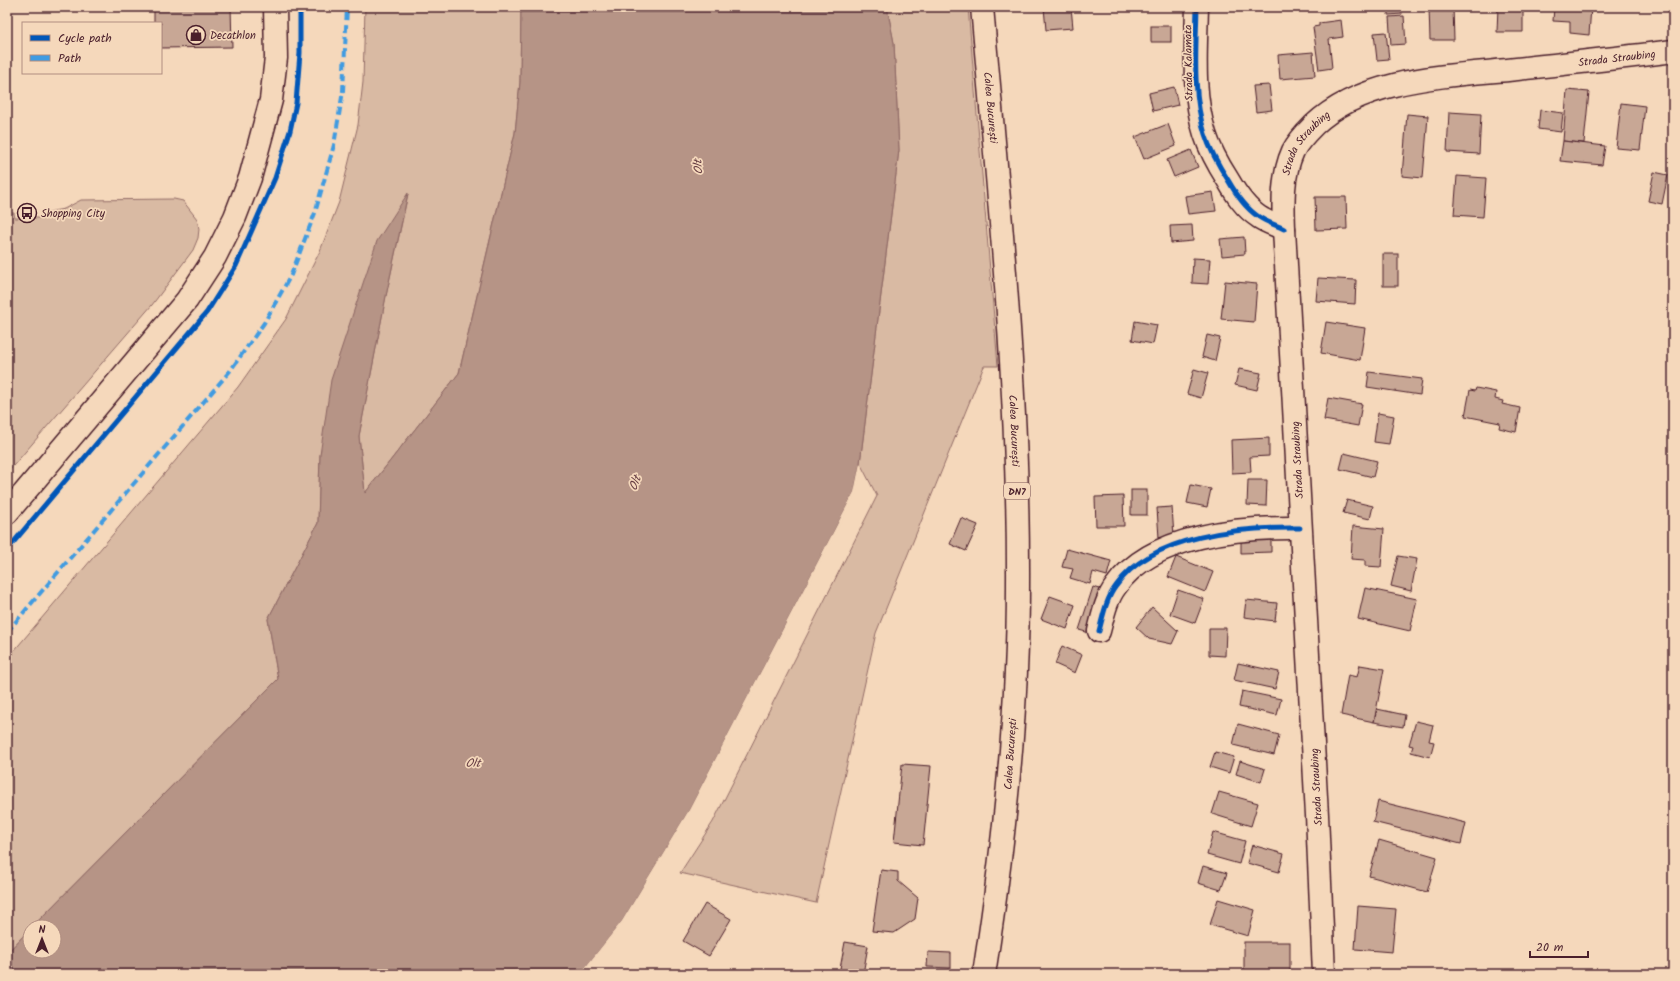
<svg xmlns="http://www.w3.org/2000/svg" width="1680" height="981" viewBox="0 0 1680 981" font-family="Kalam,sans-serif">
	<rect width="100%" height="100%" fill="#f5d8bb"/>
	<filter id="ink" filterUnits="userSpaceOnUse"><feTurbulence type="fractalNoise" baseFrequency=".025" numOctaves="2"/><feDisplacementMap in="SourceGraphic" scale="8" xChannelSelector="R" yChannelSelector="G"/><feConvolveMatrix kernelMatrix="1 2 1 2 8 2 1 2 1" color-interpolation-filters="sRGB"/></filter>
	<g filter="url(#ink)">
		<!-- green -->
		<g fill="#d9baa3" stroke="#926c67">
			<path d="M365,7H521L520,82L515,133L459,373L365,493L359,436L386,296L408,194L320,455L318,523L268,619L278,679L32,927H30V929L7,953V659L238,387L286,319L320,251L339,202L358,125L363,82Z"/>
			<path d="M887,7H968L998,366H984L876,633L816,903L680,873L713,822L877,496L860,463L899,150L894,43Z"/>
			<path d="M174,199L183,201L197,219L199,229L198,238L193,250L152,305L7,473V213H14L15,218H48V212L64,209L81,200Z"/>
		</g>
		<!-- water -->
		<path fill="#b69486" stroke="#8b6562" d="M521,7H887L894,43L899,150L860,463L854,492L689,810L622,921L580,974H7V953L30,929V951H54V927H32L278,679L268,619L318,523L320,455L331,380L377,241L408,193L386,296L359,436L365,493L459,373L515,133L520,82Z"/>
		<!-- pier -->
		<path fill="#f5d8bb" d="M860,463L862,466L856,492L691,811L623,922L583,974H580L622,921L689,810L854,492Z"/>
		<!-- building -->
		<g fill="#c8a795" stroke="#4a1f2b">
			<path d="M154,7H231L232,47L161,48V23H154Z"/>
			<path d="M1044,7H1071L1073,28L1046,30Z"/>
			<path d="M1388,7H1401L1402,14L1388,15Z"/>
			<path d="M1429,7H1453L1454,40H1430Z"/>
			<path d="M1498,7H1523V32H1497Z"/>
			<path d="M1554,7H1591L1589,35L1570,33V22L1553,21Z"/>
			<path d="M1404,16L1406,44L1391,45L1389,17Z"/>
			<path d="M1341,20L1343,37L1329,39L1332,68L1319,70L1313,27L1319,26V23Z"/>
			<rect x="1151" y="26" width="20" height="16"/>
			<path d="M1386,32L1389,59L1377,60L1374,33Z"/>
			<path d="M1313,52L1315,76L1280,79L1278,55Z"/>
			<path d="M1269,85L1272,110L1256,112L1253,86Z"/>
			<path d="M1174,87L1178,105L1153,111L1149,93Z"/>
			<path d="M1567,90L1589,92L1584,143L1563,141Z"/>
			<path d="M1621,103L1645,106L1640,150L1616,148Z"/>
			<path d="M1540,110L1563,113L1561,132L1538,129Z"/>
			<path d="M1449,112L1481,114L1479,154L1447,152Z"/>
			<path d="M1407,114L1428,116L1423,178L1402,176Z"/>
			<path d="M1168,124L1176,146L1144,159L1135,137Z"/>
			<path d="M1563,141L1605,146L1602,165L1560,161Z"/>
			<path d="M1191,150L1198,167L1174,177L1167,160Z"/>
			<path d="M1654,172L1668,175L1662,204L1648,201Z"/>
			<path d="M1457,176L1486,178L1483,217L1454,215Z"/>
			<path d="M1213,192L1216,211L1188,214L1185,196Z"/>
			<path d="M1315,197H1346L1347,229L1316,230Z"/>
			<path d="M1192,225L1193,241L1171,243L1170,226Z"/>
			<path d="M1244,237L1245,254L1222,256L1220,239Z"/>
			<rect x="1383" y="254" width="15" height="32"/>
			<path d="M1193,258L1210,259L1208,284L1192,283Z"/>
			<path d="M1318,278L1356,280L1355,304L1316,301Z"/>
			<path d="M1225,281L1257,284L1254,322L1221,319Z"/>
			<path d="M1135,321L1157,325L1153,344L1132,340Z"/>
			<path d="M1326,322L1365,328L1360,360L1321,353Z"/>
			<path d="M1207,335L1220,338L1215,361L1202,357Z"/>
			<path d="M1194,369L1208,373L1201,398L1187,394Z"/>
			<path d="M1239,369L1261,373L1257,390L1235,385Z"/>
			<path d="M1369,372L1422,379L1420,395L1367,387Z"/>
			<path d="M1476,388L1496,392L1495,399L1503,401L1502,404L1520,408L1516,432L1499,428L1500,423L1465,416L1470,390L1475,391Z"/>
			<path d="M1328,398L1362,404L1358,426L1324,420Z"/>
			<path d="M1378,413L1394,416L1389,444L1374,442Z"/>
			<path d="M1269,438V456L1250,457L1251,472L1232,473L1231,440Z"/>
			<path d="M1344,453L1377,461L1373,477L1340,469Z"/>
			<path d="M1248,480H1267L1266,506L1247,505Z"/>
			<path d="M1191,485L1211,489L1207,507L1187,503Z"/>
			<rect x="1131" y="490" width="16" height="25"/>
			<path d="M1123,496L1124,526H1096L1095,497Z"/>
			<path d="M1347,500L1373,506L1370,519L1343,513Z"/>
			<path d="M1172,507L1174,537L1159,538L1157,508Z"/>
			<path d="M961,518L978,525L966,551L950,544Z"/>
			<path d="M1353,526L1384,529L1381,567L1365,566V560L1351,559Z"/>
			<path d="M1241,537H1271V552L1241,553Z"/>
			<path d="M1067,549L1111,561L1107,576L1093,572L1090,584L1070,578L1073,569L1062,567Z"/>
			<path d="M1398,556L1417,559L1411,591L1391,586Z"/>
			<path d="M1176,557L1213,572L1205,592L1168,577Z"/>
			<path d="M1093,587L1107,591L1093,634L1079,630Z"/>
			<path d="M1365,588L1417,599L1410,631L1358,619Z"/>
			<path d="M1178,590L1204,599L1195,623L1170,614Z"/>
			<path d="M1050,596L1075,605L1067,629L1041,619Z"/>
			<path d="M1246,600L1277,603L1275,621L1244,617Z"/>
			<path d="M1152,607L1178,631L1172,644L1149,639L1136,627Z"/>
			<path d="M1209,628H1226L1225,656L1209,655Z"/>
			<path d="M1062,646L1082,655L1075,673L1055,664Z"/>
			<path d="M1238,663L1279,672L1275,689L1234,680Z"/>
			<path d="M1360,665L1384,669L1374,722L1341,715L1348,675L1357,677Z"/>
			<path d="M1242,691L1281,699L1277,715L1239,707Z"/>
			<path d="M1377,709L1405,715L1403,727L1374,722Z"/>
			<path d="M1416,721L1433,725L1429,741L1434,742L1430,757L1411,752L1413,746L1409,745Z"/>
			<path d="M1238,724L1279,735L1274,755L1233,745Z"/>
			<path d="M1215,752L1234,757L1229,773L1210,767Z"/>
			<path d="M1240,761L1265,769L1261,782L1236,774Z"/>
			<path d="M902,764L931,766L923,845L894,842Z"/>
			<path d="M1219,792L1258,803L1251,826L1212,814Z"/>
			<path d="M1378,801L1466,823L1461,844L1373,822Z"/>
			<path d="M1213,832L1245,841L1239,864L1207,855Z"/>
			<path d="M1379,840L1437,857L1427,892L1369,876Z"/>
			<path d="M1252,845L1284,854L1279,872L1247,863Z"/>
			<path d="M1203,866L1227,873L1221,890L1198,883Z"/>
			<path d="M881,870L898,872V881L918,898L915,919L894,933L872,931Z"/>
			<path d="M1218,899L1255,910L1248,936L1210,925Z"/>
			<path d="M705,904L731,919L709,956L683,941Z"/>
			<path d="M1358,906L1396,909L1392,952L1355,949Z"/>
			<path d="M845,942L868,946L863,974H839Z"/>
			<rect x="1244" y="942" width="46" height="32"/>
			<path d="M928,952L951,953V968L927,967Z"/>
		</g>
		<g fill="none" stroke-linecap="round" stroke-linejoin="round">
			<defs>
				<g id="minor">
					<path d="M1197,7C1196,49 1192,93 1205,134C1210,150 1219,166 1228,180C1236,194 1245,208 1259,217C1266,222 1276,225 1284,229"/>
					<path d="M1099,631C1103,616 1106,599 1116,586C1152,534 1243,527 1300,528"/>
				</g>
				<g id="major">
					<path d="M7,513L187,300L215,257L235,217L250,178L271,100L276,58L275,7"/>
					<path id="s1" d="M1324,974L1317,815L1284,229C1283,203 1282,175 1293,151C1298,141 1306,133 1314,125C1364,77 1451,76 1517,69C1569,63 1621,58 1673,51"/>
				</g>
				<g id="highway">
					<path id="s2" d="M982,7C999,200 1019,392 1018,586C1018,716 1004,846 984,974"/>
				</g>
			</defs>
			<!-- minor casing -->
			<use href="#minor" stroke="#4a1f2b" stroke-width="25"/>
			<!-- major casing -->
			<use href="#major" stroke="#4a1f2b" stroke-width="25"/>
			<!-- highway casing -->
			<use href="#highway" stroke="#4a1f2b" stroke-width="25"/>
			<!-- minor -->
			<use href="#minor" stroke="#f5d8bb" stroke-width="22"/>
			<!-- major -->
			<use href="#major" stroke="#f5d8bb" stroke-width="22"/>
			<!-- highway -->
			<use href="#highway" stroke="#f5d8bb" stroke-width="22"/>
			<!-- quiet -->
			<path stroke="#409be1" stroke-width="4" stroke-dasharray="8 4" stroke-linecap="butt" d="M7,632L230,371L264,323L291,275L315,213L334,145L343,91L347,7"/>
			<defs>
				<g id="cycleway">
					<path d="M1197,7C1196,49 1192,93 1205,134C1210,150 1219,166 1228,180C1236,194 1245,208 1259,217C1266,222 1276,225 1284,229"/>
					<path d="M7,550L207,312L236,266L275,178L290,131L296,103L300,53V7"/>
					<path d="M1099,631C1103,616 1106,599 1116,586C1152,534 1243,527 1300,528"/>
				</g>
			</defs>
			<!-- cycleway casing -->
			<use href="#cycleway" stroke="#f5d8bb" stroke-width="8"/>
			<!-- cycleway -->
			<use href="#cycleway" stroke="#0057b8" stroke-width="5"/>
		</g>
	</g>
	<!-- icons -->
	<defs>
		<symbol id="shop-ring" viewBox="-11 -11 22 22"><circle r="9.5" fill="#f5d8bb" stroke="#4a1f2b" stroke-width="1.5"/><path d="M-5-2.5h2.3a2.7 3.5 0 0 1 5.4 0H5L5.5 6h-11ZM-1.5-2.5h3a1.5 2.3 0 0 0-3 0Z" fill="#4a1f2b"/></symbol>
		<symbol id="bus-ring" viewBox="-11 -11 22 22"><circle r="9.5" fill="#f5d8bb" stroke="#4a1f2b" stroke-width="1.5"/><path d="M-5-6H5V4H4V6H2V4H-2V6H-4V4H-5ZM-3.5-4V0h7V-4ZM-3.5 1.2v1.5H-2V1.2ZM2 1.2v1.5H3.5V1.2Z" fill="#4a1f2b"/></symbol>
	</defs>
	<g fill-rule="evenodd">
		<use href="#shop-ring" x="185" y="24" width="22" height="22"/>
		<use href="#bus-ring" x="16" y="202" width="22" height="22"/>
	</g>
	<g text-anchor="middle" stroke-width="3.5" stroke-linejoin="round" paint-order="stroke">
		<!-- shield labels -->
		<rect fill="#f5d8bb" stroke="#7d5656" stroke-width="1" x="1004" y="483" width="26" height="16" rx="3"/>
		<g font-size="10" font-weight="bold" fill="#4a1f2b">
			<text x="1017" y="495">DN7</text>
		</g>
		<!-- poi labels -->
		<g font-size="11" fill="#4a1f2b" stroke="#f5d8bb" text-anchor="start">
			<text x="210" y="39">Decathlon</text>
			<text x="41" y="217">Shopping City</text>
		</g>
		<!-- street labels -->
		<g font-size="11" fill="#4a1f2b" stroke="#f5d8bb">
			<text dy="4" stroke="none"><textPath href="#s1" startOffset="1174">Strada Straubing</textPath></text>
			<text transform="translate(1188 63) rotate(-91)" y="4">Strada Kalamata</text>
			<text dy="4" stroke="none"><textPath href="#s2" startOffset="101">Calea București</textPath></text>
			<text dy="4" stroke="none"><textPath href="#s1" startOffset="839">Strada Straubing</textPath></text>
			<text dy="4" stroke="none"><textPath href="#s2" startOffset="425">Calea București</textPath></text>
			<text transform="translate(1297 460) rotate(-93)" y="4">Strada Straubing</text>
			<text transform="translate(1010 754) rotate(-86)" y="4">Calea București</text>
			<text transform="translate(1316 787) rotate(-93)" y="4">Strada Straubing</text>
		</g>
		<!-- water labels -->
		<g font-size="12" font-style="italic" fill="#653c42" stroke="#f5d8bb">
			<text transform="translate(698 167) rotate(-93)" y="4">Olt</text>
			<text transform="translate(635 483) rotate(-71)" y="4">Olt</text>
			<text x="473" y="767">Olt</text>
		</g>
	</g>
	<!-- margin -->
	<rect width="1680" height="981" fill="none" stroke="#f5d8bb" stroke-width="24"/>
	<rect x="12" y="12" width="1656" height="957" fill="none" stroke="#4a1f2b" stroke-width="1.5" filter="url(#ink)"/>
	<!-- legend -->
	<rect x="22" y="22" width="140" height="52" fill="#f5d8bb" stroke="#b18e81"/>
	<rect x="30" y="35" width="20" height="6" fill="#0057b8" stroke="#b18e81"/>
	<text x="58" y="42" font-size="12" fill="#4a1f2b">Cycle path</text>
	<rect x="30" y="55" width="20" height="6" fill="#409be1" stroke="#b18e81"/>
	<text x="58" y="62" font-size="12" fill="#4a1f2b">Path</text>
	<!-- north arrow -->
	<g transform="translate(42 939)"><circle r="19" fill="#f5d8bb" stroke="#b18e81"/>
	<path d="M0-3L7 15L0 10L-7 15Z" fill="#4a1f2b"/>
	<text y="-6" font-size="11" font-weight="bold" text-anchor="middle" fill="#4a1f2b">N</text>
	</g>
	<!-- scale -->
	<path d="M1530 951v6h58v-6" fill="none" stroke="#4a1f2b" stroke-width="2"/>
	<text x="1536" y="951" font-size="12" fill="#4a1f2b" stroke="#f5d8bb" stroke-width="3" paint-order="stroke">20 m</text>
</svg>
